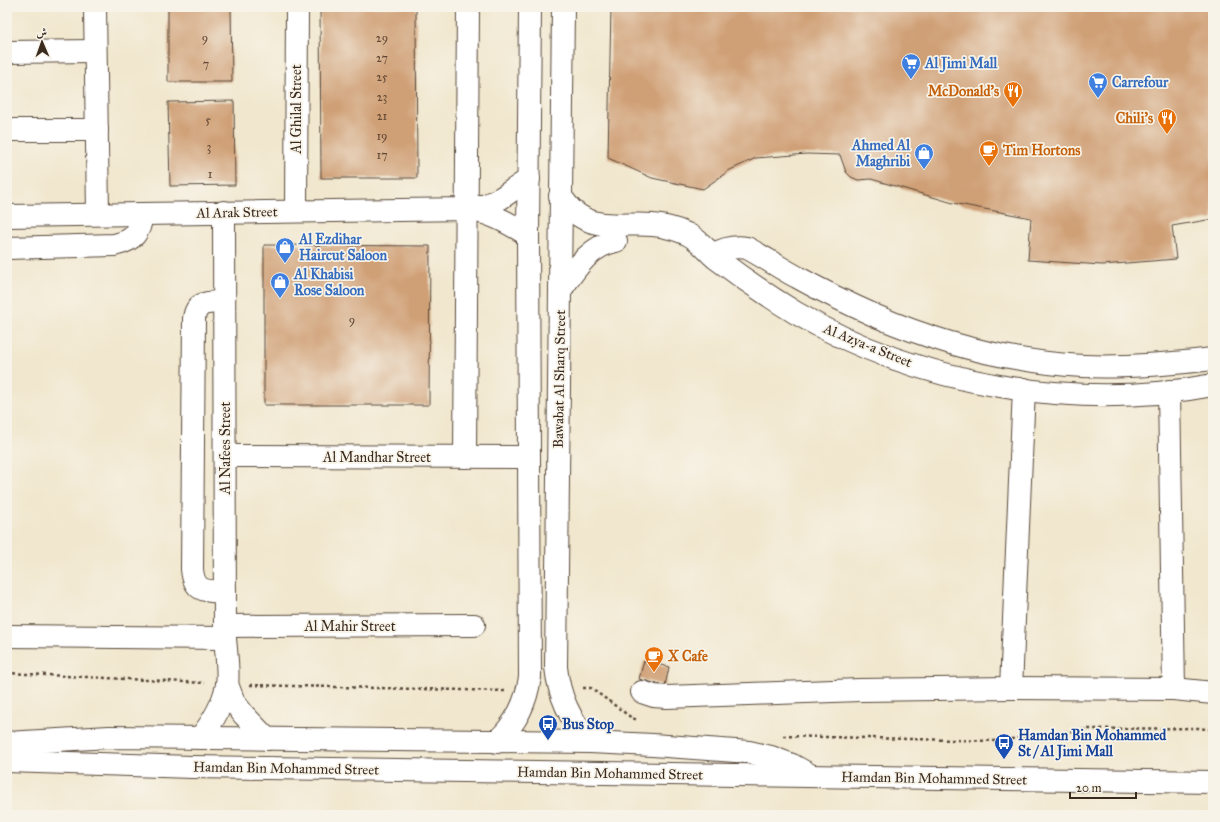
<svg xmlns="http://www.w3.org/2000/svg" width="1220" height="822" viewBox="0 0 1220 822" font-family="'IM FELL Great Primer',Amiri,serif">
	<rect width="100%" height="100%" fill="#f7f3e8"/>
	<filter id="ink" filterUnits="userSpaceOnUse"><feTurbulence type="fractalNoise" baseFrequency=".025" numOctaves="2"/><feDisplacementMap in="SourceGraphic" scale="8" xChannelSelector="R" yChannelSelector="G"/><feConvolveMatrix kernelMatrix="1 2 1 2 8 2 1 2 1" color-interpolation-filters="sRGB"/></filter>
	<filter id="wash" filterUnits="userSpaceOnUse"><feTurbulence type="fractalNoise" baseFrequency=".012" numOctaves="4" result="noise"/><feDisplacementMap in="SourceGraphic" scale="16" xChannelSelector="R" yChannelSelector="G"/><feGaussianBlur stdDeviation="0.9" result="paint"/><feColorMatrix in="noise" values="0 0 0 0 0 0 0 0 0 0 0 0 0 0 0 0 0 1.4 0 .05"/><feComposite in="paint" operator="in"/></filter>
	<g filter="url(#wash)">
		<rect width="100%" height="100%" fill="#f1e7ce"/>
		<g id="blocks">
			<!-- building -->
			<g fill="#cf9f74">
				<path d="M168,7H231L232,82H168Z"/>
				<path d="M320,7H416L417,178H321Z"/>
				<path d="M611,7H1213V219L1172,226L1176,259L1102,265L1028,260L1031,218L953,203L871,179L858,180L851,177L846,172L840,155L807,154L756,158L730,170L703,189L652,178L608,158Z"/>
				<path d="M234,101L235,185L170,186L168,102Z"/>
				<path d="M264,245L430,246L429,405H264Z"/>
				<path d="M644,661L669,667L665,686L639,679Z"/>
			</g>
		</g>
	</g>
	<g filter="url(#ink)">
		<use href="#blocks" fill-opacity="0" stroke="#564638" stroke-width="1"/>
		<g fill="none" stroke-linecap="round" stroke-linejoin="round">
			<defs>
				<g id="minor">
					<path d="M95,7L98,214"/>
					<path d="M563,7L556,667C559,697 570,720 590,742"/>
					<path d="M7,52L95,51"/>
					<path d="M7,130H97"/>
					<path d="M560,196C564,200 568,206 572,210C595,232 625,222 653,225C665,226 676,229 687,234C699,239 707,251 717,259C742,278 768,296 796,313C918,384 1074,412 1213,385"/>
					<path d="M468,209C493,214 507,222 528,235"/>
					<path d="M296,211L297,7"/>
					<path d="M7,216L467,209L486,205L501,198L529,179"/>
					<path d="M7,248L114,245C134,241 140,232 142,214"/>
					<path d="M713,255C724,248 734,246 747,248C764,257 780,268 797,277C822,291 849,304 876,316C941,344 1012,362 1083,366C1127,368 1170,364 1213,359"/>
					<path d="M560,291C575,270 589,246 616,241"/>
					<path d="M224,302C210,303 196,300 194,319L192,569C194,592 205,591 225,592"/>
					<path d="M1169,391L1174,689"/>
					<path d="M225,456L529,457"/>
					<path d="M465,457L468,7"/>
					<path d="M225,626L474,625"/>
					<path d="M7,636L225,638"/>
					<path d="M227,684L234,702L244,715L267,739"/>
					<path d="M1011,688L1024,389"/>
					<path d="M642,692L654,696L667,697L860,690L1011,688L1174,689L1213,693"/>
					<path d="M200,738C212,723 223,705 227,685C229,672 226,651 225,638L224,212"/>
					<path d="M497,742C517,721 526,704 530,677L528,235L530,7"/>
					<path d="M7,743L109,737L590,742L653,745L749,752L771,757L792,765L812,776"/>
				</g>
				<path id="major" d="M7,761L192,767L1213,782"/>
			</defs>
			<!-- minor casing -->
			<use href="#minor" stroke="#564638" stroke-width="24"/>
			<!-- major casing -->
			<use href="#major" stroke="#564638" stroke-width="24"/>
			<!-- path -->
			<g stroke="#564638" stroke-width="2.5" stroke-dasharray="3 3" stroke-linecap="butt">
				<path d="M7,673L205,683"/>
				<path d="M250,685L505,691"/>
				<path d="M583,688H591L632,718L638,720"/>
				<path d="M783,736L996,741L1089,729L1199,728L1213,730"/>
			</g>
			<!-- minor -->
			<use href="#minor" stroke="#fff" stroke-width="22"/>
			<!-- major -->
			<use href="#major" stroke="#fff" stroke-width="22"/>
		</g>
	</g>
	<!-- icons -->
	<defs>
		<symbol id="supermarket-pin" viewBox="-11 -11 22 30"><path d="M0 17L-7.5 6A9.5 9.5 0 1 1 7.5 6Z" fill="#3f7fe0" stroke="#f7f3e8"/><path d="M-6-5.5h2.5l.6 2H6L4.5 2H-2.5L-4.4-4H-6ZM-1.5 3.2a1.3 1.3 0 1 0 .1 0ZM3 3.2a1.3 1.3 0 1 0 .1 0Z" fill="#fff"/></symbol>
		<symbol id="restaurant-pin" viewBox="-11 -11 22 30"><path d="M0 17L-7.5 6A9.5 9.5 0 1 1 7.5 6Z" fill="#e8710a" stroke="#f7f3e8"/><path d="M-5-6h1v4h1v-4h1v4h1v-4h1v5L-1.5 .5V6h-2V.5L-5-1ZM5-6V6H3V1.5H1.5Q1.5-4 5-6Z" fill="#fff"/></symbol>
		<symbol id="cafe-pin" viewBox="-11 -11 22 30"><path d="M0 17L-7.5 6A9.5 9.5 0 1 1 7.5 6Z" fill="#e8710a" stroke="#f7f3e8"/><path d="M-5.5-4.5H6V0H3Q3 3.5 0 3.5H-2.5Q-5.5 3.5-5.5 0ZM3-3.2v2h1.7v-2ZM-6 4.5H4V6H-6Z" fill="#fff"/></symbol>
		<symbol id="shop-pin" viewBox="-11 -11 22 30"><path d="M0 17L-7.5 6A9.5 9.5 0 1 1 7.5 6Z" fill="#3f7fe0" stroke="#f7f3e8"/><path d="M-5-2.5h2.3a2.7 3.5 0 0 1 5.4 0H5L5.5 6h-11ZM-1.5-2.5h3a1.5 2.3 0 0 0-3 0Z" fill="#fff"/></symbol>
		<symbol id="bus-pin" viewBox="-11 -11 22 30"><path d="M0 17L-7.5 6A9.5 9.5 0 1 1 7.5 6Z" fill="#1a4fb4" stroke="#f7f3e8"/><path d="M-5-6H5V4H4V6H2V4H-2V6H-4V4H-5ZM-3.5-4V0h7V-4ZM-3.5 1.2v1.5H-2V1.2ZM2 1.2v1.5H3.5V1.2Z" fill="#fff"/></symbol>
	</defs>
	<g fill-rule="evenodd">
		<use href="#supermarket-pin" x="900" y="52" width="22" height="30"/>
		<use href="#supermarket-pin" x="1087" y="71" width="22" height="30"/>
		<use href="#restaurant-pin" x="1002" y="80" width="22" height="30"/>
		<use href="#restaurant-pin" x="1156" y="107" width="22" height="30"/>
		<use href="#cafe-pin" x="978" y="139" width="22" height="30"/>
		<use href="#shop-pin" x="913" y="142" width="22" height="30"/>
		<use href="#shop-pin" x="274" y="236" width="22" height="30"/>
		<use href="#shop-pin" x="269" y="271" width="22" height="30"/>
		<use href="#cafe-pin" x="643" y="645" width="22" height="30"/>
		<use href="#bus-pin" x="537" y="713" width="22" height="30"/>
		<use href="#bus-pin" x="993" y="732" width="22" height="30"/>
	</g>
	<g text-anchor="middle" stroke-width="3.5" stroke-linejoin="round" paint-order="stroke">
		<!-- number labels -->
		<g font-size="12" fill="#604734">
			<text x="205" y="42">9</text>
			<text x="382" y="42">29</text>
			<text x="382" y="62">27</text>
			<text x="206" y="68">7</text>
			<text x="382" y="81">25</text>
			<text x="382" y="101">23</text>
			<text x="382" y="120">21</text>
			<text x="208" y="124">5</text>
			<text x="382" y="140">19</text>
			<text x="209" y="151">3</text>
			<text x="382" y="159">17</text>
			<text x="210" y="178">1</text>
			<text x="352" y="324">9</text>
		</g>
		<!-- shop labels -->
		<g font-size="14" font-weight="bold" fill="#366cbe" stroke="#f7f3e8" text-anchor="start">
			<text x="925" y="68">Al Jimi Mall</text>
			<text x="1112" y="87">Carrefour</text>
			<text x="910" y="150" text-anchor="end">Ahmed Al<tspan x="910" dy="16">Maghribi</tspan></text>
			<text x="299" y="244">Al Ezdihar<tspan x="299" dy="16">Haircut Saloon</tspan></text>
			<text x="294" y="279">Al Khabisi<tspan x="294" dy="16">Rose Saloon</tspan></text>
		</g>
		<!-- food labels -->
		<g font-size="14" font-weight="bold" fill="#c56008" stroke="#f7f3e8" text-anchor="end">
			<text x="999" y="96">McDonald's</text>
			<text x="1153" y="123">Chili's</text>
			<text x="1003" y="155" text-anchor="start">Tim Hortons</text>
			<text x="668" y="661" text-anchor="start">X Cafe</text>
		</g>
		<!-- street labels -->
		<g font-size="14" fill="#3b2a1e" stroke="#f7f3e8">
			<text transform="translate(296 109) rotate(-90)" y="5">Al Ghilal Street</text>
			<text transform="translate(237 212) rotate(-1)" y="5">Al Arak Street</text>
			<text transform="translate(868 345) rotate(22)" y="5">Al Azya-a Street</text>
			<text transform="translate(559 379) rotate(-89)" y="5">Bawabat Al Sharq Street</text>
			<text transform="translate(225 448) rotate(-90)" y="5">Al Nafees Street</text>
			<text x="377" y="462">Al Mandhar Street</text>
			<text x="350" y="631">Al Mahir Street</text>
			<text transform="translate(286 768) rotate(1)" y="5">Hamdan Bin Mohammed Street</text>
			<text transform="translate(610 773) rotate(1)" y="5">Hamdan Bin Mohammed Street</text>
			<text transform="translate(934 778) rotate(1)" y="5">Hamdan Bin Mohammed Street</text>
		</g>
		<!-- transit labels -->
		<g font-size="14" font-weight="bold" fill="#164399" stroke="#f7f3e8" text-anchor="start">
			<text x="562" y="729">Bus Stop</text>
			<text x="1018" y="740">Hamdan Bin Mohammed<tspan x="1018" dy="16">St / Al Jimi Mall</tspan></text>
		</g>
	</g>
	<!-- margin -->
	<rect width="1220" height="822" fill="none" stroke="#f7f3e8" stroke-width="24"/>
	<!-- north arrow -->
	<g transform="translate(42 42) rotate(358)" stroke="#f7f3e8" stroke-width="3" paint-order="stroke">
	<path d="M0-3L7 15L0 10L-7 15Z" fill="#3b2a1e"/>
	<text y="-6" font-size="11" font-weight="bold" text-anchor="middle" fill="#3b2a1e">ش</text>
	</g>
	<!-- scale -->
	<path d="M1070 792v6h66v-6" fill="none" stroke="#3b2a1e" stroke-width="2"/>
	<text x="1076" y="792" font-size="12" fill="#3b2a1e" stroke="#f7f3e8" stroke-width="3" paint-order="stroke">20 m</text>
</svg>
